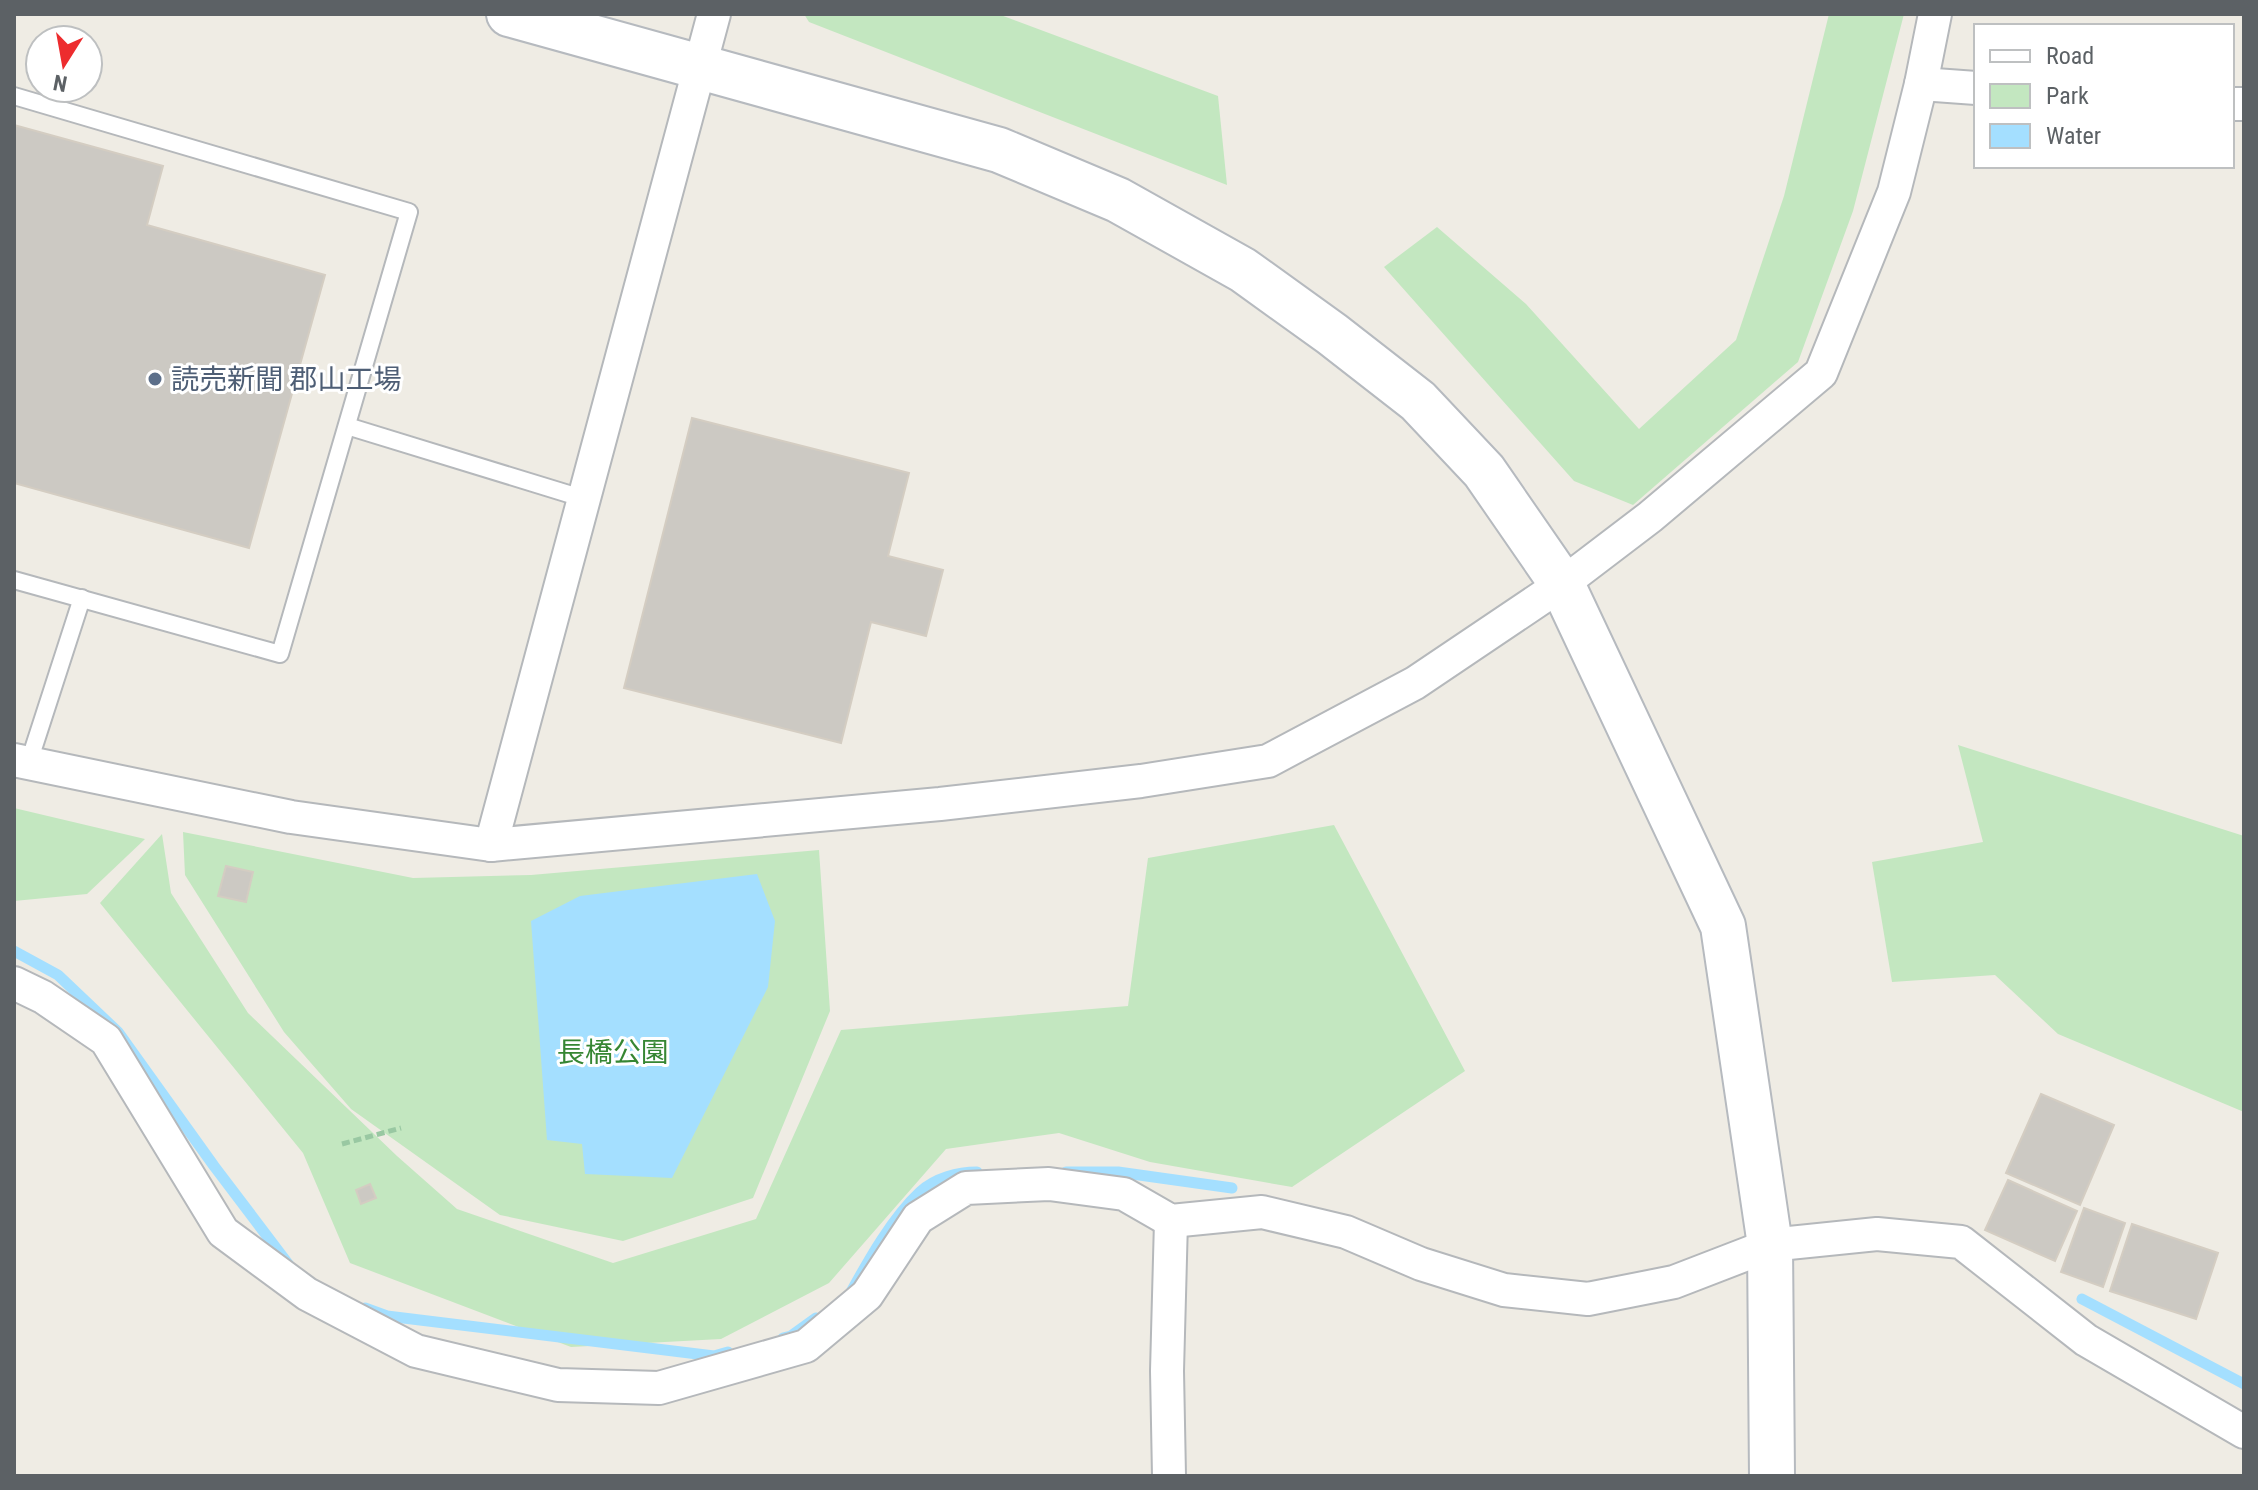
<svg xmlns="http://www.w3.org/2000/svg" width="2258" height="1490" viewBox="0 0 2258 1490" font-family="'Roboto Condensed','Noto Sans JP',sans-serif">
	<rect width="100%" height="100%" fill="#efece4"/>
	<!-- green -->
	<g fill="#c3e7c0">
		<path d="M804,14H998L1218,96L1227,185L809,22Z"/>
		<path d="M1829,14H1904L1853,211L1798,362L1633,505L1574,481L1384,267L1437,227L1526,304L1639,429L1736,340L1784,196Z"/>
		<path d="M1958,745L2244,836V1112L2058,1034L1995,975L1892,982L1872,862L1983,842Z"/>
		<path d="M14,808L145,839L87,894L14,901Z"/>
		<path d="M1334,825L1465,1071L1292,1187L1150,1162L1059,1133L946,1149L829,1283L721,1339L571,1347L350,1263L303,1153L100,903L162,834L171,893L248,1013L397,1156L457,1209L613,1263L756,1219L841,1030L1128,1006L1148,858Z"/>
		<path d="M183,832L413,878L531,875L819,850L830,1011L753,1198L623,1241L500,1215L351,1109L284,1032L185,875Z"/>
	</g>
	<!-- water -->
	<path fill="#a4dfff" d="M757,874L775,921L768,987L672,1178L585,1174L582,1144L547,1140L531,921L580,896Z"/>
	<g fill="none" stroke-linecap="round" stroke-linejoin="round">
		<!-- stream -->
		<g stroke="#a4dfff" stroke-width="11">
			<path d="M14,951L58,975L118,1032L214,1166L289,1265"/>
			<path d="M1066,1172H1118L1232,1188"/>
			<path d="M850,1294C868,1261 892,1218 920,1192C935,1178 958,1172 977,1172"/>
			<path d="M2082,1299L2244,1384"/>
			<path d="M365,1308L387,1316L714,1356L728,1352"/>
			<path d="M783,1338L791,1336L816,1318"/>
		</g>
	</g>
	<!-- building -->
	<g fill="#ccc9c3" stroke="#d4cdc2" stroke-width="2">
		<path d="M14,125L163,166L147,225L325,275L249,548L14,483Z"/>
		<path d="M692,418L909,473L888,556L943,570L926,636L871,622L841,743L624,688Z"/>
		<path d="M226,866L253,872L246,902L218,896Z"/>
		<path d="M2041,1094L2114,1125L2080,1205L2006,1173Z"/>
		<path d="M2008,1180L2077,1211L2055,1261L1985,1230Z"/>
		<path d="M370,1184L376,1198L361,1204L356,1190Z"/>
		<path d="M2084,1208L2125,1223L2103,1287L2061,1272Z"/>
		<path d="M2132,1224L2218,1253L2196,1319L2110,1291Z"/>
	</g>
	<g fill="none" stroke-linecap="round" stroke-linejoin="round">
		<defs>
			<g id="lane">
				<path d="M14,96L409,212L280,654L14,580"/>
				<path d="M347,426L585,499"/>
				<path d="M28,765L82,598"/>
			</g>
			<g id="street">
				<path d="M1921,84L1976,88"/>
				<path d="M2232,104H2244"/>
				<path d="M14,760L291,817L491,845L940,804L1141,781L1268,761L1415,683L1562,584L1650,517L1821,373L1894,192L1921,84L1935,14"/>
				<path d="M491,845L714,14"/>
				<path d="M14,983L43,997L106,1040L223,1232L307,1294L416,1351L558,1385L659,1388L806,1346L867,1295L918,1218L966,1188L1049,1184L1124,1194L1171,1221L1262,1212L1346,1232L1421,1264L1504,1290L1588,1299L1674,1282L1770,1245L1877,1234L1961,1242L2086,1340L2244,1432"/>
				<path d="M1169,1476L1167,1371L1171,1221"/>
			</g>
			<path id="secondary" d="M509,14L999,150L1118,200L1243,270L1332,334L1418,401L1484,471L1562,584L1723,926L1770,1245L1772,1476"/>
		</defs>
		<!-- lane casing -->
		<use href="#lane" stroke="#b5b8bb" stroke-width="20"/>
		<!-- street casing -->
		<use href="#street" stroke="#b5b8bb" stroke-width="36"/>
		<!-- secondary casing -->
		<use href="#secondary" stroke="#b6babf" stroke-width="48"/>
		<!-- path -->
		<path stroke="#99c8a2" stroke-width="5" stroke-dasharray="8 4" stroke-linecap="butt" d="M342,1144L401,1128"/>
		<!-- lane -->
		<use href="#lane" stroke="#fff" stroke-width="16"/>
		<!-- street -->
		<use href="#street" stroke="#fff" stroke-width="32"/>
		<!-- secondary -->
		<use href="#secondary" stroke="#fff" stroke-width="44"/>
	</g>
	<!-- markers -->
	<circle fill="#5c6f8a" stroke="#fff" stroke-width="3" cx="155" cy="379" r="8"/>
	<g text-anchor="middle" stroke-width="6" stroke-linejoin="round" paint-order="stroke">
		<!-- service labels -->
		<g font-size="28" fill="#4e5e75" stroke="#fff" text-anchor="start">
			<text x="171" y="389">読売新聞 郡山工場</text>
		</g>
		<!-- park labels -->
		<g font-size="28" fill="#368633" stroke="#fff">
			<text x="613" y="1062">長橋公園</text>
		</g>
	</g>
	<!-- border -->
	<rect width="2258" height="1490" fill="none" stroke="#5c6165" stroke-width="32"/>
	<!-- legend -->
	<rect x="1974" y="24" width="260" height="144" fill="#ffffff" stroke="#bec0c1" stroke-width="2"/>
	<rect x="1990" y="50" width="40" height="12" fill="#ffffff" stroke="#bec0c1" stroke-width="2"/>
	<text x="2046" y="64" font-size="24" fill="#5c6165">Road</text>
	<rect x="1990" y="84" width="40" height="24" fill="#c3e7c0" stroke="#bec0c1" stroke-width="2"/>
	<text x="2046" y="104" font-size="24" fill="#5c6165">Park</text>
	<rect x="1990" y="124" width="40" height="24" fill="#a4dfff" stroke="#bec0c1" stroke-width="2"/>
	<text x="2046" y="144" font-size="24" fill="#5c6165">Water</text>
	<!-- north arrow -->
	<g transform="translate(64 64) rotate(191)"><circle r="38" fill="#ffffff" stroke="#bec0c1" stroke-width="2"/>
	<path d="M0-6L14 30L0 20L-14 30Z" fill="#ed2c2e"/>
	<text y="-12" font-size="22" font-weight="bold" text-anchor="middle" fill="#5c6165">N</text>
	</g>
</svg>
